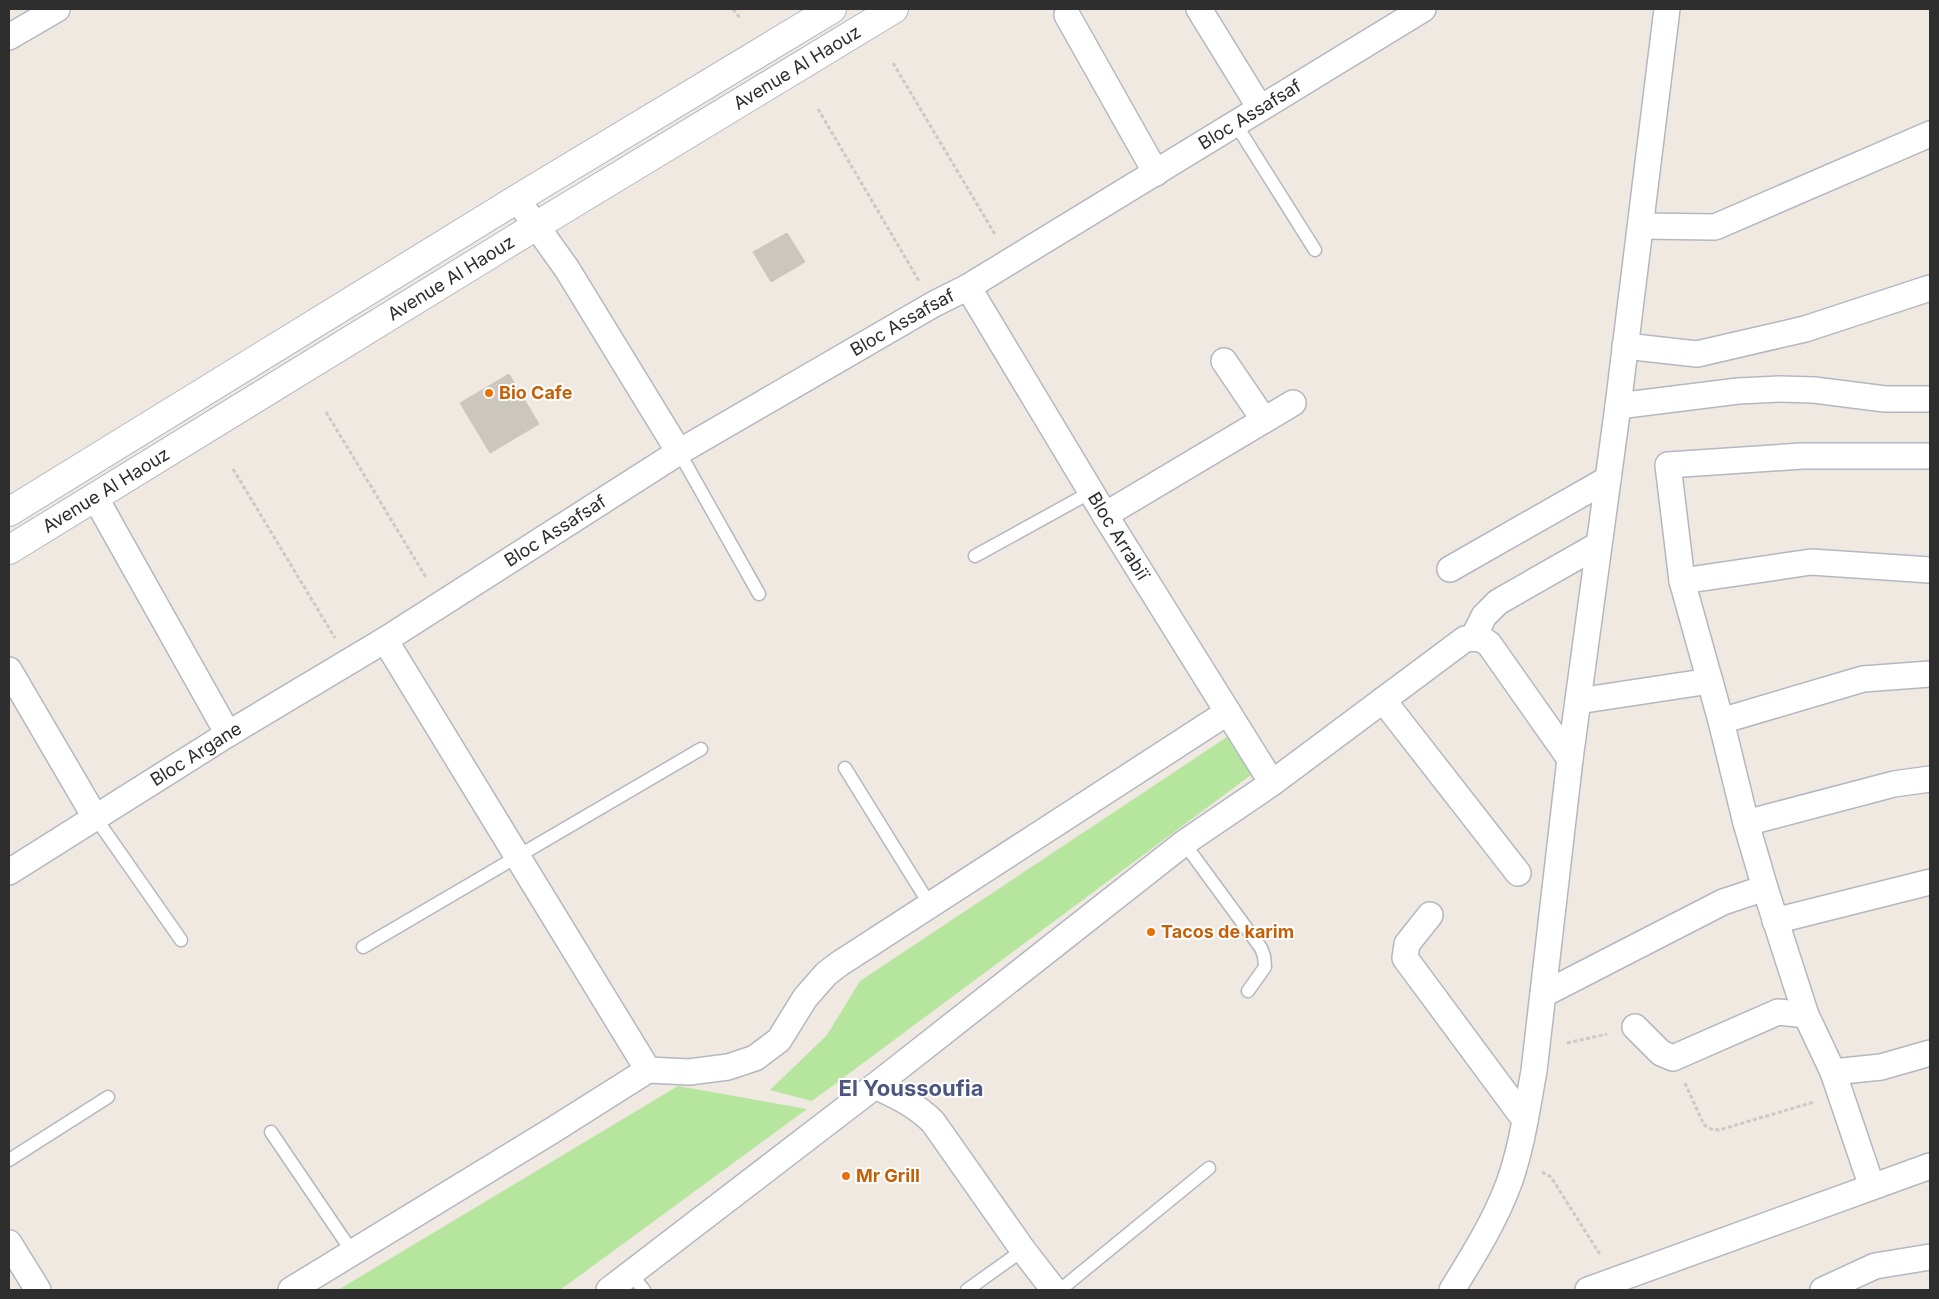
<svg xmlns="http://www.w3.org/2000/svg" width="1939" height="1299" viewBox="0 0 1939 1299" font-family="Inter,sans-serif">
	<rect width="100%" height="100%" fill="#efe9e1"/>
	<!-- green -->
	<g fill="#b6e59e">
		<path d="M1242,727L1263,766L812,1101L770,1090L827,1035L860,981Z"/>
		<path d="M678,1086L807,1109L560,1290H338Z"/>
	</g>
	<!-- building -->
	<g fill="#cbc7bf" stroke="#cbc5ba">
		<path d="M787,233L805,262L771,282L753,252Z"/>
		<path d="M509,374L539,424L490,453L460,403Z"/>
	</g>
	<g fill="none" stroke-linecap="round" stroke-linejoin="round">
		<defs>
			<g id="lane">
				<path d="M1235,123L1315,250"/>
				<path d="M679,452L759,594"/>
				<path d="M975,556L1091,492"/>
				<path d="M845,768L930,905"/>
				<path d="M95,817L181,940"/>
				<path d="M1184,843L1261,948L1264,956L1265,967L1248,991"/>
				<path d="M363,947L701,749"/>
				<path d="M271,1132L353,1253"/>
				<path d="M9,1160L108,1097"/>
				<path d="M631,1274L644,1290"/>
				<path d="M967,1290L1023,1250"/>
				<path d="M1060,1290L1209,1168"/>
			</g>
			<g id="street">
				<path d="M1199,9L1260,108"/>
				<path d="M1067,15L1156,173"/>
				<path d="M9,37L57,9"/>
				<path d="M517,199L567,269L679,452"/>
				<path d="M1641,226L1715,227L1930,134"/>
				<path id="s1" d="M968,287L1105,515L1272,783"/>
				<path d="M1625,346L1697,354L1805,329L1930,288"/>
				<path d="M1224,361L1264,420"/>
				<path d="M1618,406L1738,391L1780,389L1814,390L1885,399H1930"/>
				<path d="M95,497L228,734"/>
				<path d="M1105,515L1293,403"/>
				<path d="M1450,569L1608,479"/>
				<path d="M1682,581L1811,562L1930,570"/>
				<path d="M1473,638L1484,616L1498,602L1598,545"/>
				<path d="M385,640L648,1070"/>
				<path d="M9,670L95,817"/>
				<path d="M1383,700L1518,873"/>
				<path d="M1578,701L1710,681"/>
				<path d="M1721,721L1863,679L1930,674"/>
				<path d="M1746,823L1894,784L1930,779"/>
				<path id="s2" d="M9,872L228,734L385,640L679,452L934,304L968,287L1423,9"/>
				<path d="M1430,915L1407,944L1405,958L1525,1120"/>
				<path d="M1775,921L1930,882"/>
				<path d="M1544,994L1723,902L1765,888"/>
				<path d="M1635,1027L1661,1053L1673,1058L1778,1012L1806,1015"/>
				<path d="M1833,1072L1881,1067L1930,1053"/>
				<path d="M875,1086C897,1096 916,1105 933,1122L1023,1250L1054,1290"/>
				<path d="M1872,1187L1833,1072L1806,1015L1765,888L1746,823L1721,721L1682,581L1668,465L1802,456H1930"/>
				<path d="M9,1243L38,1290"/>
				<path d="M291,1290L553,1130L648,1070L689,1072L728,1067L755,1058L779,1040L805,998L826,974L839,964L1228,712"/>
				<path d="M609,1290L875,1086L1184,843L1272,783L1465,639L1480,638L1489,644L1570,759"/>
				<path d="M1452,1290C1473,1256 1495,1221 1509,1183C1522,1147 1527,1108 1534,1071L1570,759L1618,406L1667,9"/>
				<path d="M1588,1290L1930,1166"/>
				<path d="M1823,1290L1875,1266L1930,1257"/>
			</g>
			<g id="secondary">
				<path d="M9,512L517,199L832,9"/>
				<path id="s3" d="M9,550L536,226L894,9"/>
			</g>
		</defs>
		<!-- lane casing -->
		<use href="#lane" stroke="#b4b7c1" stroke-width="15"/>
		<!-- street casing -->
		<use href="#street" stroke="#b4b7c1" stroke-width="28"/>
		<!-- secondary casing -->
		<use href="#secondary" stroke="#b4b7c1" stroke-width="30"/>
		<!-- path -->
		<g stroke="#c9c9c9" stroke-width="3" stroke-dasharray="4 2.5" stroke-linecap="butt">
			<path d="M733,9L740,18"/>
			<path d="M893,63L996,236"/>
			<path d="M818,109L919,281"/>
			<path d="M326,412L427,579"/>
			<path d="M233,469L335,638"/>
			<path d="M1567,1043L1607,1034"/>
			<path d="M1685,1083L1704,1125L1711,1129L1719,1130L1814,1102"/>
			<path d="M1542,1172L1551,1177L1601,1256"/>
		</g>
		<!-- lane -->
		<use href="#lane" stroke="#fff" stroke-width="12"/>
		<!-- street -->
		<use href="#street" stroke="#fff" stroke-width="25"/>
		<!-- secondary -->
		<use href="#secondary" stroke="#fff" stroke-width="28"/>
	</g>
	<!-- markers -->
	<g fill="#e8710a" stroke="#fff" stroke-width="2">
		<circle cx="489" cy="393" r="5"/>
		<circle cx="1151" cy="932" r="5"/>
		<circle cx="846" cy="1176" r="5"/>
	</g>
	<g text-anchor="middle" stroke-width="4" stroke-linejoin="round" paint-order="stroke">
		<!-- street labels -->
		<g font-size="18" fill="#2e2e2e" stroke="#fff">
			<text dy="6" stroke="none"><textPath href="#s3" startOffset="924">Avenue Al Haouz</textPath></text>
			<text dy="6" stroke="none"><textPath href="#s2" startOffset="1454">Bloc Assafsaf</textPath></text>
			<text dy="6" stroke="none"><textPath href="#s3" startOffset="519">Avenue Al Haouz</textPath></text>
			<text dy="6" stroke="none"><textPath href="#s2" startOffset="1049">Bloc Assafsaf</textPath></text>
			<text dy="6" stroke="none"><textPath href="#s3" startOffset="114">Avenue Al Haouz</textPath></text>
			<text dy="6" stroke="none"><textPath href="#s2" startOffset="644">Bloc Assafsaf</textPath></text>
			<text dy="6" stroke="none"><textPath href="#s1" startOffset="291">Bloc Arrabiï</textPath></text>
			<text dy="6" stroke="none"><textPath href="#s2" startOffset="221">Bloc Argane</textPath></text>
		</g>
		<!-- food labels -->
		<g font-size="18" font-weight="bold" fill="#c56008" stroke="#fff" text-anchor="start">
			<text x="499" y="399">Bio Cafe</text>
			<text x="1161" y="938">Tacos de karim</text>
			<text x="856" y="1182">Mr Grill</text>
		</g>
		<!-- district labels -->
		<g font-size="22" font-weight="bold" fill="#4d5680" stroke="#fff">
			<text x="911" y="1096">El Youssoufia</text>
		</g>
	</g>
	<!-- border -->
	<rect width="1939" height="1299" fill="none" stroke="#2e2e2e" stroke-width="20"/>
</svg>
